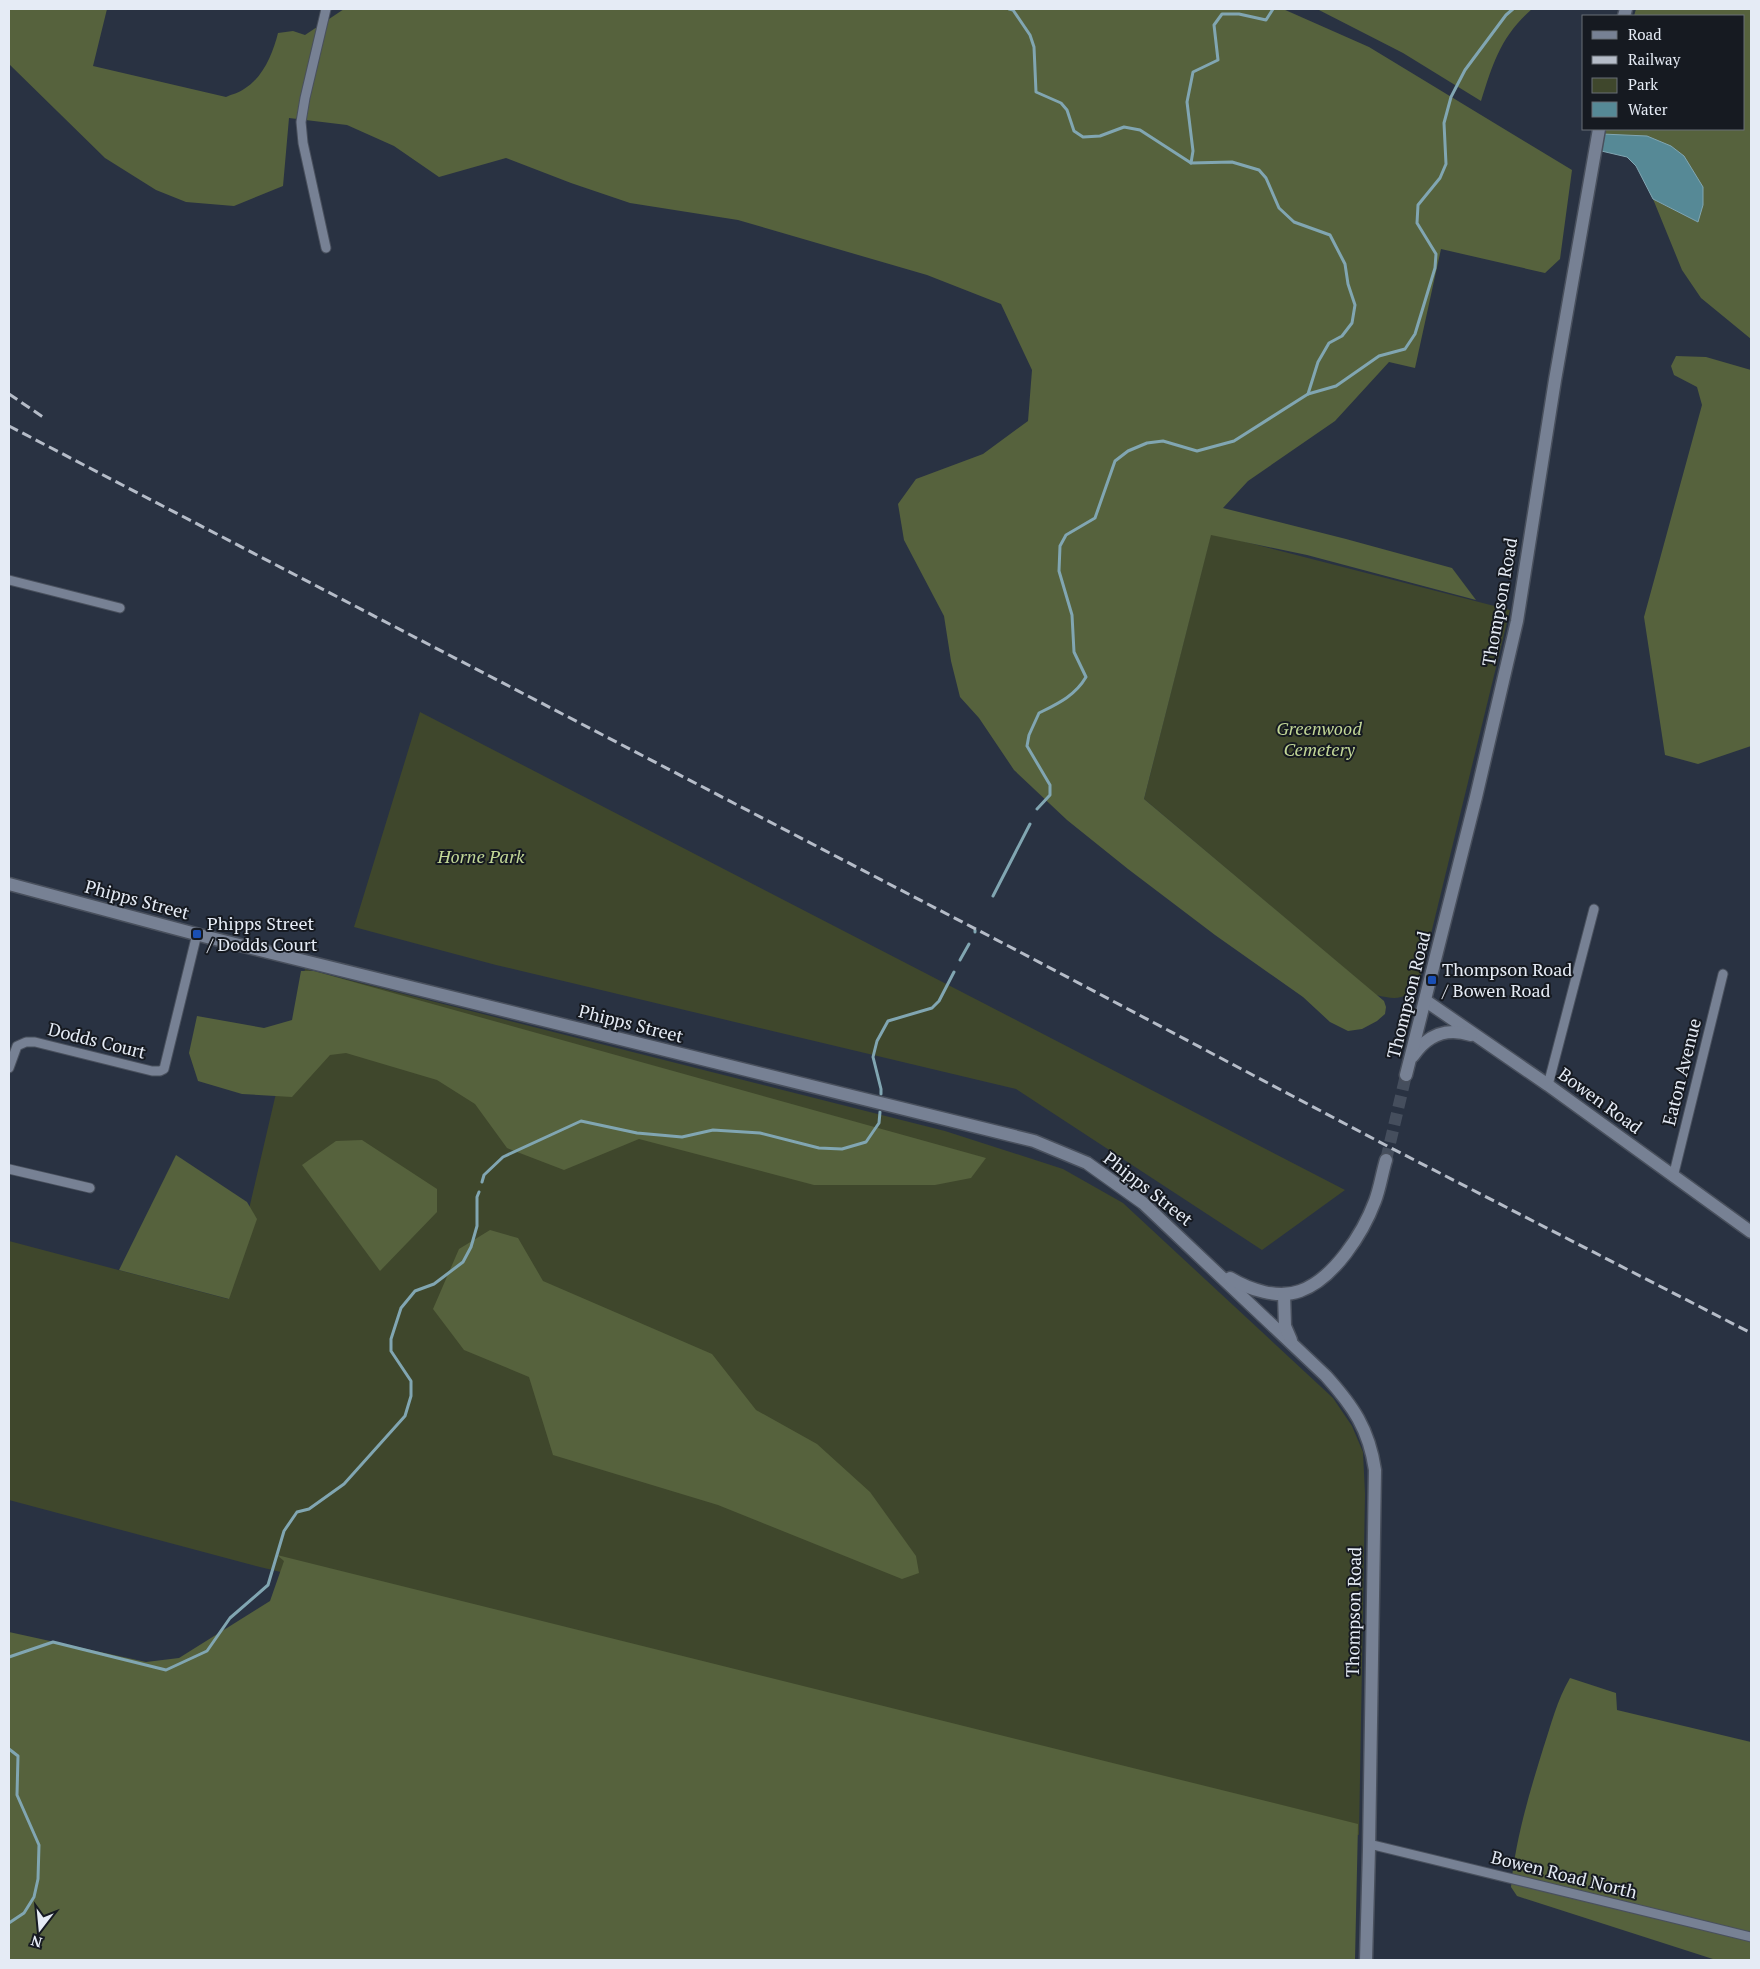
<svg xmlns="http://www.w3.org/2000/svg" width="1760" height="1969" viewBox="0 0 1760 1969" font-family="'PT Serif',serif">
	<rect width="100%" height="100%" fill="#293242"/>
	<!-- green -->
	<g fill="#3f472c">
		<path d="M1211,533L1510,610L1419,983C1407,1000 1396,1000 1376,995L1144,799Z"/>
		<path d="M420,712L1345,1190L1262,1250L1016,1089L496,965L354,927Z"/>
		<path d="M305,969L945,1131L1063,1169L1123,1203L1333,1398L1352,1426L1363,1452L1365,1494L1359,1835L1268,1818L757,1688L260,1567L9,1500V1241L228,1299Z"/>
	</g>
	<!-- forest -->
	<g fill="#56623d">
		<path d="M9,9H107L93,66L226,97C232,94 239,93 244,89C263,78 273,53 278,33L293,31L305,35L344,9H1283L1369,47L1572,170L1560,259L1545,273L1441,249L1415,368L1389,362L1335,421L1248,481L1223,508L1346,539L1452,568L1476,600L1307,555L1211,535L1144,799L1384,1001L1386,1007L1385,1014L1377,1021L1362,1029L1348,1031L1330,1022L1303,997L1215,935L1128,869L1067,820L1014,770L979,718L960,697L951,661L944,616L904,540L898,504L916,479L983,454L1028,421L1032,370L1001,304L927,275L738,220L630,203L571,183L506,158L439,177L394,146L347,125L289,118L283,186L234,206L186,202L156,190L105,158L9,64Z"/>
		<path d="M1317,9H1532C1501,36 1493,63 1481,101L1403,53Z"/>
		<path d="M1636,9H1751V339L1701,298L1682,270L1653,199L1698,222L1602,134L1603,129H1744V16H1634Z"/>
		<path d="M1676,356L1706,357L1751,370V746L1698,764L1665,755L1644,617L1702,405L1697,387L1674,375L1671,366Z"/>
		<path d="M301,971H314L986,1158L971,1178L935,1185H814L639,1139L564,1170L507,1148L475,1104L437,1080L346,1053L330,1055L292,1097L242,1094L198,1081L189,1053L197,1016L264,1028L292,1020Z"/>
		<path d="M362,1140L437,1189V1212L380,1271L302,1165L336,1141Z"/>
		<path d="M176,1155L247,1202L257,1219L229,1299L119,1270Z"/>
		<path d="M490,1230L518,1238L543,1281L712,1354L756,1410L817,1444L870,1492L916,1556L919,1573L902,1579L718,1505L553,1455L529,1377L464,1350L433,1309L459,1249Z"/>
		<path d="M277,1555L1358,1824L1355,1960H9V1632L146,1662L179,1658L270,1601L284,1561Z"/>
		<path d="M1570,1678L1616,1693L1617,1710L1751,1742V1960H1716L1517,1896L1511,1887C1515,1841 1529,1794 1543,1749C1551,1725 1557,1700 1570,1678Z"/>
	</g>
	<!-- water -->
	<path fill="#568996" stroke="#81a6b2" d="M1602,134L1647,136L1671,146L1684,156L1703,187V205L1698,222L1653,199L1636,166L1627,157L1597,150Z"/>
	<g fill="none" stroke-linecap="round" stroke-linejoin="round">
		<!-- stream -->
		<g stroke="#81a6b2" stroke-width="3">
			<path d="M1009,9L1013,10L1030,35L1034,47L1036,92L1061,103L1067,110L1074,131L1083,137L1100,136L1124,127L1140,130L1191,163L1232,162L1259,170L1266,178L1279,208L1294,222L1330,235L1345,264L1348,284L1355,305L1352,323L1342,336L1329,343L1318,362L1308,394"/>
			<path d="M1191,163L1193,151L1187,102L1193,72L1218,60L1214,25L1222,14H1239L1266,20L1273,9"/>
			<path d="M1037,809L1050,795V785L1027,746L1029,735L1039,713C1057,704 1075,696 1086,677L1074,652L1072,615L1059,571L1060,546L1066,535L1095,518L1115,461L1128,451L1147,443L1163,441L1197,451L1234,441L1308,394L1336,386L1379,356L1405,349L1415,334L1435,268L1436,254L1417,223L1418,205L1440,178L1446,164L1444,123L1451,97L1465,70L1506,15L1513,9"/>
			<path d="M993,896L1030,824"/>
			<path d="M975,932V930"/>
			<path d="M960,960L969,944"/>
			<path d="M881,1094V1089L873,1057L877,1041L888,1021L932,1008L939,1001L954,972"/>
			<path d="M482,1182L484,1175L503,1157L581,1121L637,1133L682,1137L713,1130L760,1133L819,1148L842,1149L866,1142L879,1123L880,1112"/>
			<path d="M9,1657L53,1642L166,1670L207,1651L230,1618L268,1585L284,1531L297,1512L309,1509L344,1484L405,1416L411,1396V1381L391,1351V1339L401,1308L415,1291L434,1284L463,1262L471,1247L477,1226V1197L479,1192"/>
			<path d="M9,1749L18,1756L17,1795L39,1845L38,1879L34,1897L24,1913L9,1923"/>
		</g>
		<!-- secondary-tunnel -->
		<path stroke="#454e5d" stroke-width="12" stroke-dasharray="12 6" stroke-linecap="butt" d="M1386,1160L1406,1075"/>
		<defs>
			<g id="street">
				<path d="M326,248L303,143L301,122L305,98L326,9"/>
				<path d="M9,580L120,608"/>
				<path d="M9,1068L17,1046L26,1042H35L152,1071H160L164,1069L197,934"/>
				<path d="M1548,1085L1594,909"/>
				<path d="M9,1169L90,1188"/>
				<path d="M1673,1177L1723,974"/>
				<path d="M1369,1844L1751,1937"/>
			</g>
			<g id="secondary">
				<path d="M1624,16L1626,9"/>
				<path d="M9,884L207,937L1034,1141L1087,1163L1143,1203L1326,1376C1353,1406 1369,1429 1375,1470L1369,1849L1366,1960"/>
				<path d="M1426,1001L1548,1085L1751,1232"/>
				<path d="M1413,1056C1427,1035 1447,1027 1471,1035"/>
				<path d="M1406,1075L1476,797L1517,621L1555,380L1599,129"/>
				<path d="M1230,1278C1250,1290 1278,1299 1300,1291C1334,1279 1363,1233 1375,1201C1380,1188 1382,1173 1386,1160"/>
				<path d="M1284,1294L1285,1326L1291,1340"/>
			</g>
		</defs>
		<!-- street casing -->
		<use href="#street" stroke="#49505d" stroke-width="11"/>
		<!-- secondary casing -->
		<use href="#secondary" stroke="#49505d" stroke-width="15"/>
		<!-- street -->
		<use href="#street" stroke="#778194" stroke-width="9"/>
		<!-- secondary -->
		<use href="#secondary" stroke="#778194" stroke-width="12"/>
		<!-- rail -->
		<g stroke="#b5bcc8" stroke-width="3" stroke-dasharray="10 5" stroke-linecap="butt">
			<path d="M9,394L43,417"/>
			<path d="M9,426L1018,951L1391,1148L1751,1333"/>
		</g>
	</g>
	<!-- markers -->
	<g fill="#1a4fb4" stroke="#161a21" stroke-width="2">
		<rect x="192" y="929" width="10" height="10" rx="2.5"/>
		<rect x="1427" y="975" width="10" height="10" rx="2.5"/>
	</g>
	<g text-anchor="middle" stroke-width="4" stroke-linejoin="round" paint-order="stroke">
		<!-- street labels -->
		<g font-size="18" fill="#e5ebf5" stroke="#161a21">
			<text transform="translate(1500 602) rotate(-80)" y="6">Thompson Road</text>
			<text transform="translate(137 900) rotate(15)" y="6">Phipps Street</text>
			<text transform="translate(1409 995) rotate(-76)" y="6">Thompson Road</text>
			<text transform="translate(631 1024) rotate(14)" y="6">Phipps Street</text>
			<text transform="translate(97 1041) rotate(14)" y="6">Dodds Court</text>
			<text transform="translate(1682 1072) rotate(-76)" y="6">Eaton Avenue</text>
			<text transform="translate(1600 1101) rotate(36)" y="6">Bowen Road</text>
			<text transform="translate(1148 1189) rotate(38)" y="6">Phipps Street</text>
			<text transform="translate(1354 1612) rotate(-89)" y="6">Thompson Road</text>
			<text transform="translate(1564 1875) rotate(14)" y="6">Bowen Road North</text>
		</g>
		<!-- park labels -->
		<g font-size="18" font-style="italic" fill="#c2d797" stroke="#161a21">
			<text x="1319" y="735">Greenwood<tspan x="1319" dy="21">Cemetery</tspan></text>
			<text x="481" y="863">Horne Park</text>
		</g>
		<!-- poi labels -->
		<g font-size="18" fill="#e5ebf5" stroke="#161a21" text-anchor="start">
			<text x="207" y="930">Phipps Street<tspan x="207" dy="21">/ Dodds Court</tspan></text>
			<text x="1442" y="976">Thompson Road<tspan x="1442" dy="21">/ Bowen Road</tspan></text>
		</g>
	</g>
	<!-- border -->
	<rect width="1760" height="1969" fill="none" stroke="#e5ebf5" stroke-width="20"/>
	<!-- legend -->
	<rect x="1582" y="15" width="162" height="115" fill="#161a21" stroke="#696e76"/>
	<rect x="1592" y="31" width="25" height="8" fill="#778194" stroke="#696e76"/>
	<text x="1628" y="40" font-size="15" fill="#e5ebf5">Road</text>
	<rect x="1592" y="56" width="25" height="8" fill="#b5bcc8" stroke="#696e76"/>
	<text x="1628" y="65" font-size="15" fill="#e5ebf5">Railway</text>
	<rect x="1592" y="78" width="25" height="15" fill="#3f472c" stroke="#696e76"/>
	<text x="1628" y="90" font-size="15" fill="#e5ebf5">Park</text>
	<rect x="1592" y="102" width="25" height="15" fill="#568996" stroke="#696e76"/>
	<text x="1628" y="115" font-size="15" fill="#e5ebf5">Water</text>
	<!-- north arrow -->
	<g transform="translate(40 1929) rotate(196)" stroke="#161a21" stroke-width="4" paint-order="stroke">
	<path d="M0-4L9 19L0 12L-9 19Z" fill="#e5ebf5"/>
	<text y="-8" font-size="14" font-weight="bold" text-anchor="middle" fill="#e5ebf5">N</text>
	</g>
</svg>
